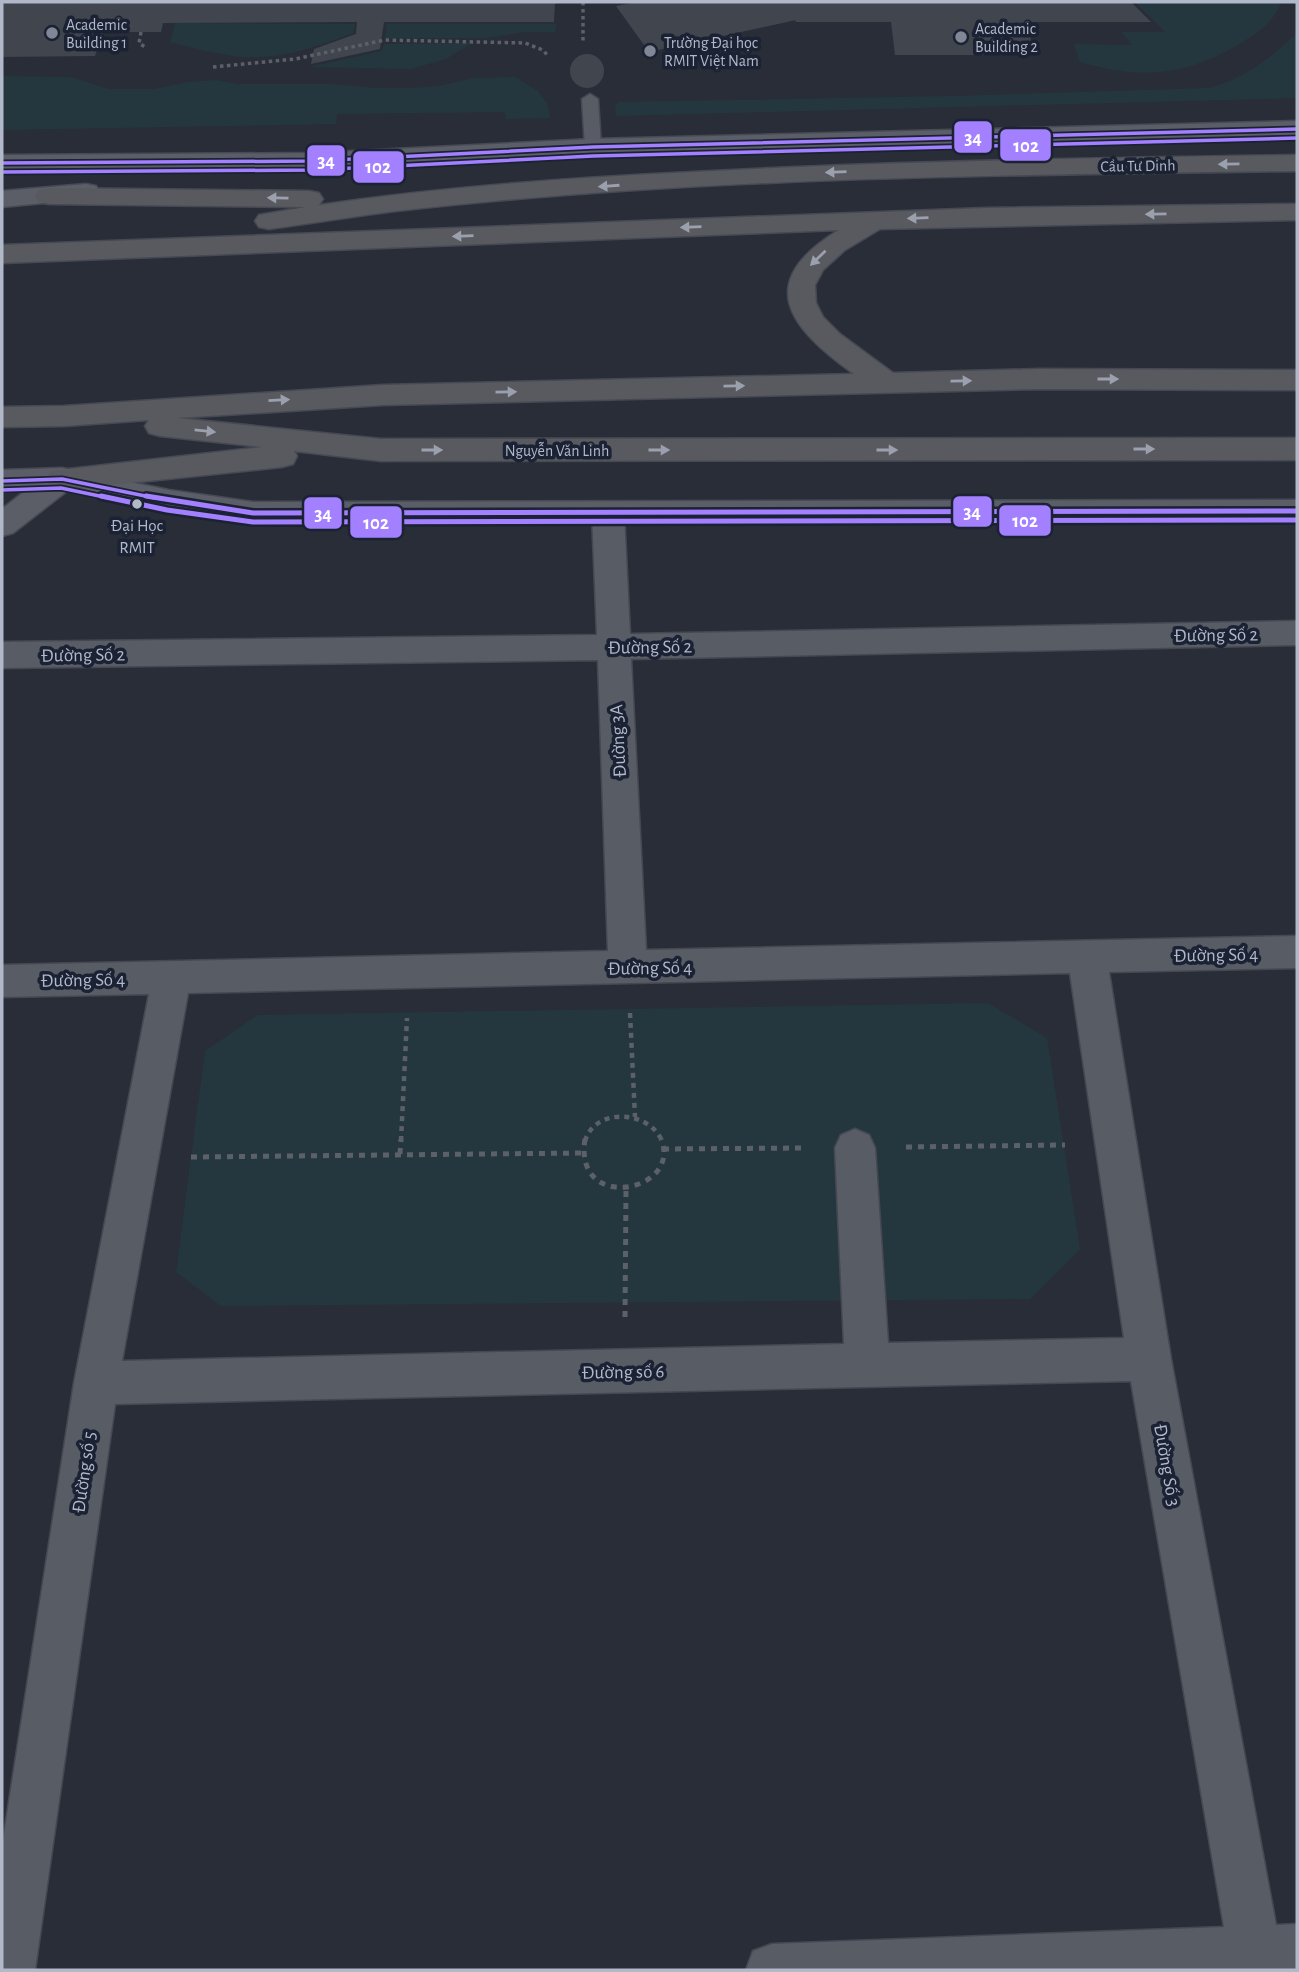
<svg xmlns="http://www.w3.org/2000/svg" width="1299" height="1972" viewBox="0 0 1299 1972" font-family="'Alegreya Sans',sans-serif">
	<rect width="100%" height="100%" fill="#282d38"/>
	<!-- green -->
	<g fill="#25373e">
		<path d="M1135,2H1281C1274,22 1259,32 1241,43C1186,76 1141,80 1080,62L1074,44L1132,45L1121,32H1165Z"/>
		<path d="M175,23L355,24L353,33C273,63 252,64 170,42Z"/>
		<path d="M387,24H556L555,32H524L486,38H385Z"/>
		<path d="M1297,33V98L616,116L615,105L619,102L952,96L1209,88C1243,80 1272,57 1297,33Z"/>
		<path d="M472,43L446,59L411,69L309,67L382,51L384,44Z"/>
		<path d="M2,76L71,77L108,89H155L188,82L216,80L238,84H331L377,88H412L439,86L475,78L515,77L538,91L547,103L550,118L506,119L505,112L337,114L336,124L2,130Z"/>
		<path d="M988,1003L1047,1038L1080,1249L1030,1299L221,1306L176,1272L205,1051L258,1015Z"/>
	</g>
	<!-- building -->
	<g fill="#41454e">
		<path d="M2,2H555L554,22H384L380,49L311,64L314,49L356,34L357,22L163,23L161,32H120L123,24H106L95,56L2,57Z"/>
		<path d="M637,2H1131L1151,22H1027L1034,55H895L891,22H795L796,20L649,52L616,6Z"/>
		<circle cx="587" cy="71" r="17"/>
	</g>
	<g fill="none" stroke-linecap="round" stroke-linejoin="round">
		<defs>
			<path id="lane" d="M590,94L598,99L601,147L593,152L585,147L582,99Z"/>
			<path id="street" d="M608,503L619,506L624,514L630,634L1297,621V645L631,659L646,950L1297,936V968L1109,972L1171,1359L1276,1925L1297,1924V1970H746L753,1951L772,1944L1224,1927L1131,1381L115,1404L35,1970H2V1847L74,1383L149,994L2,997V965L608,951L598,660L2,668V642L597,635L592,514L597,506ZM1070,973L1124,1338L888,1343L875,1148L869,1135L855,1129L841,1135L835,1148L844,1344L122,1361L188,993Z"/>
			<g id="primary">
				<path d="M1297,121V137L593,155L313,169L2,171V155L313,153L593,139Z"/>
				<path d="M86,184L96,186L100,192L96,198L2,207V191Z"/>
				<path d="M62,468L169,490L253,502L1297,500V522L253,524L169,512L67,491L13,533L2,536V509L25,491L2,492V470Z"/>
			</g>
			<g id="highway">
				<path d="M1297,155V171C1000,175 701,177 405,210C360,215 314,223 269,229L259,227L255,221L259,215L306,207L49,204L39,202L35,196L39,190L49,188L309,191L319,193L323,199L319,205L313,206C439,187 566,178 693,172C894,161 1096,158 1297,155Z"/>
				<path d="M1297,204V220L880,229L845,250L823,270L815,285L816,303L823,317L840,334L893,373L1039,369L1297,370V390L1039,389L383,405L177,418L381,439L1297,438V460L381,461L294,451L297,456L293,464L282,467L62,490L51,487L46,479L51,471L262,447L160,436L149,433L145,426L149,420L64,426L2,427V407L64,406L383,385L854,374C788,327 753,282 839,230L2,263V245L986,208Z"/>
			</g>
		</defs>
		<!-- lane casing -->
		<use href="#lane" stroke="#454851" stroke-width="3"/>
		<!-- street casing -->
		<use href="#street" stroke="#454851" stroke-width="3"/>
		<!-- primary casing -->
		<use href="#primary" stroke="#454a54" stroke-width="3"/>
		<!-- highway casing -->
		<use href="#highway" stroke="#454953" stroke-width="3"/>
		<!-- path-far2 -->
		<g stroke="#5c6069" stroke-width="3.5" stroke-dasharray="3.5 3.5" stroke-linecap="butt">
			<path d="M583,2V44"/>
			<path d="M141,32L139,43L145,47"/>
			<path d="M213,67L295,59L385,40L525,43L543,50L548,56"/>
		</g>
		<!-- path-far1 -->
		<g stroke="#5c6069" stroke-width="4.5" stroke-dasharray="5 5" stroke-linecap="butt">
			<path d="M630,1013L635,1117"/>
			<path d="M401,1141L407,1018"/>
			<path d="M585,1141C595,1107 649,1110 662,1141"/>
		</g>
		<!-- path -->
		<g stroke="#5c6069" stroke-width="5" stroke-dasharray="6 6" stroke-linecap="butt">
			<path d="M585,1139C573,1214 683,1192 661,1139"/>
			<path d="M906,1147L1065,1145"/>
			<path d="M663,1149L806,1148"/>
			<path d="M400,1154L401,1139"/>
			<path d="M191,1157L582,1153"/>
			<path d="M625,1317L626,1189"/>
		</g>
		<!-- lane -->
		<use href="#lane" fill="#585c65" fill-rule="evenodd"/>
		<!-- street -->
		<use href="#street" fill="#585c65" fill-rule="evenodd"/>
		<!-- primary -->
		<use href="#primary" fill="#5b5e67" fill-rule="evenodd"/>
		<!-- highway -->
		<use href="#highway" fill="#595a5f" fill-rule="evenodd"/>
		<defs>
			<g id="bus-1-far1">
				<path d="M2,163L313,161L593,147L1297,129"/>
				<path d="M2,481L62,479L155,498"/>
			</g>
			<path id="bus-1" d="M146,496L253,513L1297,511"/>
			<g id="bus-2-far1">
				<path d="M2,172L313,170L593,156L1297,138"/>
				<path d="M2,490L61,488L109,498"/>
			</g>
			<path id="bus-2" d="M101,496L167,510L253,522L1297,520"/>
		</defs>
		<!-- bus-1-far1 casing -->
		<use href="#bus-1-far1" stroke="#1b2233" stroke-width="7"/>
		<!-- bus-1 casing -->
		<use href="#bus-1" stroke="#1b2233" stroke-width="10"/>
		<!-- bus-2-far1 casing -->
		<use href="#bus-2-far1" stroke="#1b2233" stroke-width="7"/>
		<!-- bus-2 casing -->
		<use href="#bus-2" stroke="#1b2233" stroke-width="10"/>
		<!-- bus-1-far1 -->
		<use href="#bus-1-far1" stroke="#a380ff" stroke-width="3.5"/>
		<!-- bus-1 -->
		<use href="#bus-1" stroke="#a380ff" stroke-width="5"/>
		<!-- bus-2-far1 -->
		<use href="#bus-2-far1" stroke="#a380ff" stroke-width="3.5"/>
		<!-- bus-2 -->
		<use href="#bus-2" stroke="#a380ff" stroke-width="5"/>
	</g>
	<!-- one-way arrows -->
	<defs><path id="oneway-solid" d="M-6-.8H1V-3.2L6.5 0L1 3.2V.8H-6Z" transform="scale(1.75)"/></defs>
	<g fill="#9ba0ae">
		<use href="#oneway-solid" transform="translate(1229 164) rotate(179)"/>
		<use href="#oneway-solid" transform="translate(836 172) rotate(178)"/>
		<use href="#oneway-solid" transform="translate(609 186) rotate(176)"/>
		<use href="#oneway-solid" transform="translate(278 198) rotate(-179)"/>
		<use href="#oneway-solid" transform="translate(1156 214) rotate(179)"/>
		<use href="#oneway-solid" transform="translate(918 218) rotate(178)"/>
		<use href="#oneway-solid" transform="translate(691 227) rotate(178)"/>
		<use href="#oneway-solid" transform="translate(463 236) rotate(178)"/>
		<use href="#oneway-solid" transform="translate(818 258) rotate(136)"/>
		<use href="#oneway-solid" transform="translate(1108 379)"/>
		<use href="#oneway-solid" transform="translate(961 381) rotate(-1)"/>
		<use href="#oneway-solid" transform="translate(734 386) rotate(-1)"/>
		<use href="#oneway-solid" transform="translate(506 392) rotate(-1)"/>
		<use href="#oneway-solid" transform="translate(279 400) rotate(-3)"/>
		<use href="#oneway-solid" transform="translate(205 431) rotate(6)"/>
		<use href="#oneway-solid" transform="translate(1144 449)"/>
		<use href="#oneway-solid" transform="translate(432 450)"/>
		<use href="#oneway-solid" transform="translate(659 450)"/>
		<use href="#oneway-solid" transform="translate(887 450)"/>
	</g>
	<!-- markers -->
	<g fill="#818796" stroke="#1b2233" stroke-width="2.5">
		<circle cx="52" cy="33" r="7"/>
		<circle cx="961" cy="37" r="7"/>
		<circle cx="650" cy="51" r="7"/>
	</g>
	<circle fill="#b1b8c9" stroke="#1b2233" stroke-width="2.5" cx="137" cy="504" r="6"/>
	<g text-anchor="middle" stroke-width="7" stroke-linejoin="round" paint-order="stroke">
		<!-- far-poi labels -->
		<g font-size="16" fill="#b1b8c9" stroke="#1b2233" text-anchor="start">
			<text x="66" y="30">Academic<tspan x="66" dy="18">Building 1</tspan></text>
			<text x="975" y="34">Academic<tspan x="975" dy="18">Building 2</tspan></text>
			<text x="664" y="48">Trường Đại học<tspan x="664" dy="18">RMIT Việt Nam</tspan></text>
		</g>
		<!-- far-street labels -->
		<g font-size="16" fill="#b1b8c9" stroke="#1b2233">
			<text transform="translate(1138 165) rotate(-1)" y="6">Cầu Tư Dinh</text>
			<text x="557" y="456">Nguyễn Văn Linh</text>
		</g>
		<!-- bus labels -->
		<g font-size="17" fill="#b1b8c9" stroke="#1b2233">
			<text x="137" y="531">Đại Học<tspan x="137" dy="22">RMIT</tspan></text>
		</g>
		<!-- street labels -->
		<g font-size="19" fill="#b1b8c9" stroke="#1b2233">
			<text transform="translate(1216 634) rotate(-1)" y="7">Đường Số 2</text>
			<text transform="translate(650 646) rotate(-1)" y="7">Đường Số 2</text>
			<text transform="translate(83 654) rotate(-1)" y="7">Đường Số 2</text>
			<text transform="translate(617 741) rotate(-93)" y="7">Đường 3A</text>
			<text transform="translate(1216 954) rotate(-1)" y="7">Đường Số 4</text>
			<text transform="translate(650 967) rotate(-1)" y="7">Đường Số 4</text>
			<text transform="translate(83 979) rotate(-1)" y="7">Đường Số 4</text>
			<text transform="translate(623 1371) rotate(-1)" y="7">Đường số 6</text>
			<text transform="translate(1168 1465) rotate(80)" y="7">Đường Số 3</text>
			<text transform="translate(83 1472) rotate(-82)" y="7">Đường số 5</text>
		</g>
	</g>
	<g stroke="#1b2233" stroke-width="2.5">
		<rect x="953" y="120" width="40" height="34" rx="7" fill="#a380ff"/>
		<rect x="999" y="128" width="53" height="34" rx="7" fill="#a380ff"/>
		<rect x="306" y="144" width="40" height="33" rx="7" fill="#a380ff"/>
		<rect x="352" y="150" width="53" height="34" rx="7" fill="#a380ff"/>
		<rect x="952" y="495" width="41" height="33" rx="7" fill="#a380ff"/>
		<rect x="303" y="496" width="40" height="34" rx="7" fill="#a380ff"/>
		<rect x="998" y="504" width="54" height="33" rx="7" fill="#a380ff"/>
		<rect x="349" y="505" width="54" height="34" rx="7" fill="#a380ff"/>
	</g>
	<g font-size="19" text-anchor="middle" font-weight="bold" fill="#fff">
		<text x="973" y="144">34</text>
		<text x="1026" y="152">102</text>
		<text x="326" y="167">34</text>
		<text x="378" y="173">102</text>
		<text x="972" y="518">34</text>
		<text x="323" y="520">34</text>
		<text x="1025" y="527">102</text>
		<text x="376" y="529">102</text>
	</g>
	<!-- border -->
	<rect width="1299" height="1972" fill="none" stroke="#b1b8c9" stroke-width="7"/>
</svg>
